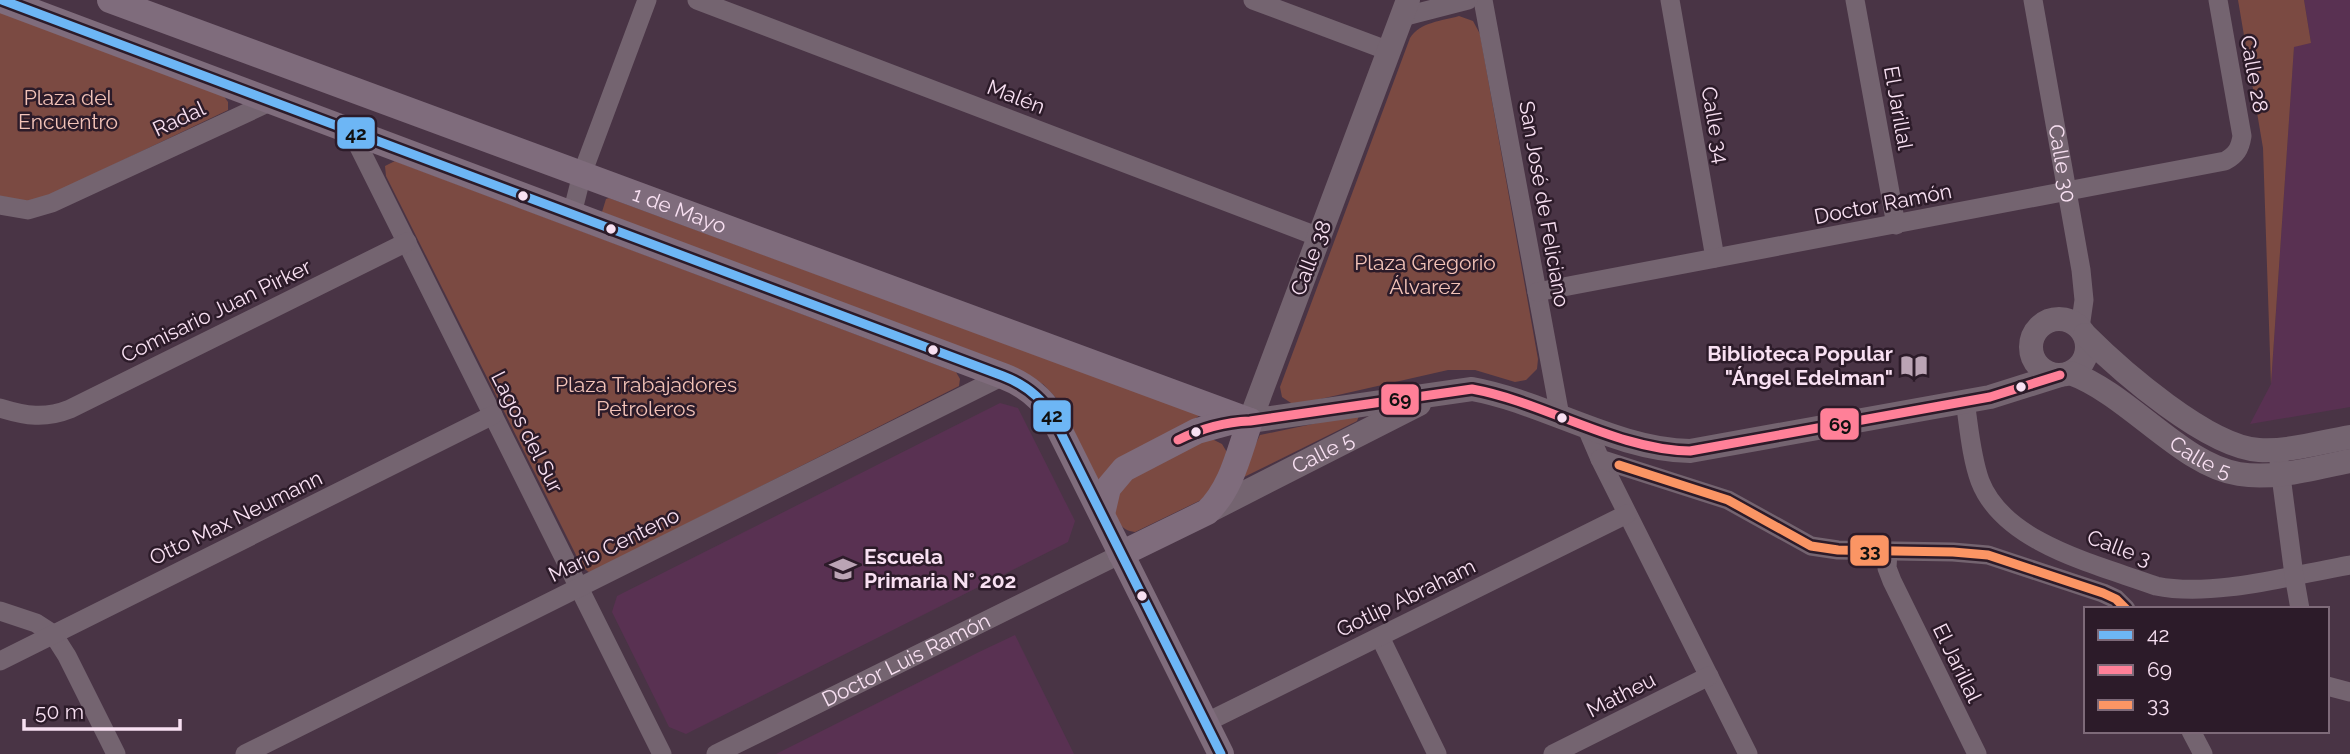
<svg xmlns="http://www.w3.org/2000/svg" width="2350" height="754" viewBox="0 0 2350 754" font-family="Raleway,sans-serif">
	<rect width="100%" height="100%" fill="#493445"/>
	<!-- built -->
	<g fill="#593152">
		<path d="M2304,0H2350V407L2250,424L2271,384L2294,46L2311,43Z"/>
		<path d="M1000,403L1018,408L1075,521L1068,542L686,734L669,727L612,612L617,596Z"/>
		<path d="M1015,635L1074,754H776L979,652Z"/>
	</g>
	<!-- green -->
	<g fill="#7b4a42">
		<path d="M2238,0H2304L2311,43L2294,47L2271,384L2263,148Z"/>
		<path d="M0,12L223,95L228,102V110L46,197L29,202L0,196Z"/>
		<path d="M1459,16L1473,21L1480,34L1538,359L1537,369L1526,380L1515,382L1475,370H1448L1294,405L1282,397L1280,387L1410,38C1420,22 1442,21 1459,16Z"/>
		<path d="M395,161L956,372L960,379L959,386L590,573L582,567L386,176L385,166Z"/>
		<path d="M609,198L1199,415V416L1098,481L1059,401L1043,384L602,212L606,199Z"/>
		<path d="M1355,415L1359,416L1357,421L1238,480L1260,435Z"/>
		<path d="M1212,439L1222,444L1228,454L1222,477L1201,500L1135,532C1118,530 1117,518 1112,504L1122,484L1196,443Z"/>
	</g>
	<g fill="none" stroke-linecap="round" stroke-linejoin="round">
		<!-- minor -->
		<g stroke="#746470" stroke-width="19">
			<path d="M697,0L1319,237"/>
			<path d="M1253,0L1389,51"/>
			<path d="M1483,0L1560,416"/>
			<path d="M1670,0L1715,258"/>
			<path d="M1855,0L1896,225"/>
			<path id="s1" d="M2033,0L2081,270L2084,300L2080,328"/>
			<path d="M1402,17L1468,0"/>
			<path d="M351,131L662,754"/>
			<path d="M0,205L28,210L52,203L272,101"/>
			<path d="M572,214L582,174L647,0"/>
			<path d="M1537,292L2225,161C2236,155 2240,149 2242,136L2218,0"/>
			<path d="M1965,401C1969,427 1971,456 1980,481C2004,544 2099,565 2156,586C2213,598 2292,575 2350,565"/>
			<path d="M0,408C26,416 45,419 70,409L407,242"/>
			<path d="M1585,424L1600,459L1748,754"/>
			<path d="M1600,459L1728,500L1811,546L1838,550L1953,552L1988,555L2103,593L2116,599L2126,609"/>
			<path d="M2279,461L2294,575L2300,609"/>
			<path d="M1888,551L1887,568L1892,581L1977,754"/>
			<path d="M0,611L36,623L53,634L67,656L116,754"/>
			<path d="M1380,637L1437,754"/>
			<path d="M0,661L493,415"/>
			<path d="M2327,686L2350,692"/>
			<path d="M1205,723L1627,514"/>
			<path d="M2191,731L2203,754"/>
			<path d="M245,754L1003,376"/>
			<path id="s2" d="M716,754L1121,554"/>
			<path d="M1553,754L1709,676"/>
		</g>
		<!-- tertiary -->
		<g stroke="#746470" stroke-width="24">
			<path d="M1408,0L1250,421L1472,389C1544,402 1617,450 1690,451L1990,397L2060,375"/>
			<circle cx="2059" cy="347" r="28"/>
			<path d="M2085,335C2121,371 2208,447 2259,450C2288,452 2321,442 2350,437"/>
			<path id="s3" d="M2070,373C2129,394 2181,465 2239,474C2275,480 2314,468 2350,461"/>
			<path id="s4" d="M1207,512L1419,404"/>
		</g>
		<!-- secondary -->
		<g stroke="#7f6c7c" stroke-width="26">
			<path d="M2,0L1003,376C1024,384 1040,396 1052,415L1221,754"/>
			<path id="s5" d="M110,0L1250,421"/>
			<path d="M1102,514L1108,488L1124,469L1197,431L1230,422L1245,421"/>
			<path d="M1121,554L1207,512C1232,488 1239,452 1250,421"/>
		</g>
		<defs>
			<path id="bus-1" d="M2,0L1003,376C1024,384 1040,396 1052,415L1221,754"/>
			<path id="bus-2" d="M1178,440C1202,428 1224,422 1250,421L1472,389C1544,402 1617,450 1690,451L1990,397L2060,375"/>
			<path id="bus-3" d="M1619,465L1728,500L1811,546L1838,550L1953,552L1988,555L2103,593L2116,599L2126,609"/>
		</defs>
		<!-- bus-1 casing -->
		<use href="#bus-1" stroke="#2c1b29" stroke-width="14"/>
		<!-- bus-2 casing -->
		<use href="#bus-2" stroke="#2c1b29" stroke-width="14"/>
		<!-- bus-3 casing -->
		<use href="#bus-3" stroke="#2c1b29" stroke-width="14"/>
		<!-- bus-1 -->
		<use href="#bus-1" stroke="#6db6f5" stroke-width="9"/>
		<!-- bus-2 -->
		<use href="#bus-2" stroke="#ff8098" stroke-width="9"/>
		<!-- bus-3 -->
		<use href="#bus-3" stroke="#fb9564" stroke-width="9"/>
	</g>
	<!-- icons -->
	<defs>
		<symbol id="library-bare" viewBox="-9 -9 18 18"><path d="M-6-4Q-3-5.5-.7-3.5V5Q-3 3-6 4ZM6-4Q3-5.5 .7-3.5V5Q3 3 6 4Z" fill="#bba4b5" stroke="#2c1b29" stroke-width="2.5" paint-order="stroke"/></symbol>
		<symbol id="school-bare" viewBox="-9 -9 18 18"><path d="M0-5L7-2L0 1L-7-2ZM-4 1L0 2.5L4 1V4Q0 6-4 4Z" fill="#bba4b5" stroke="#2c1b29" stroke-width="2.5" paint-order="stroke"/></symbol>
	</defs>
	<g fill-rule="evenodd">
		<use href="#library-bare" x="1895" y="347" width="38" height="38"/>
		<use href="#school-bare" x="824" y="550" width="38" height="38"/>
	</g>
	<!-- markers -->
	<g fill="#f8e0f2" stroke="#2c1b29" stroke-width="2.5">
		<circle cx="523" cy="196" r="6"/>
		<circle cx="611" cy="229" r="6"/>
		<circle cx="933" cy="350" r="6"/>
		<circle cx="2021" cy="387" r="6"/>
		<circle cx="1562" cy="418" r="6"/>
		<circle cx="1196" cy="432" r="6"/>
		<circle cx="1142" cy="596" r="6"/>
	</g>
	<g text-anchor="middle" stroke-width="5" stroke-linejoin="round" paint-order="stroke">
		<!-- street labels -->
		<g font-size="21" fill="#f8e0f2" stroke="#2c1b29">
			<text transform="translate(2254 74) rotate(80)" y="7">Calle 28</text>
			<text transform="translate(1016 97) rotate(21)" y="7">Malén</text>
			<text transform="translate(1898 108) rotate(80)" y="7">El Jarillal</text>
			<text transform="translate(179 119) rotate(-25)" y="7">Radal</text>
			<text transform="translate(1715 125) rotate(80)" y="7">Calle 34</text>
			<text dy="7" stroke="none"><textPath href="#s1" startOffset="166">Calle 30</textPath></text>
			<text transform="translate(1544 204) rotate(80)" y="7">San José de Feliciano</text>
			<text transform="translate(1883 204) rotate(-11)" y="7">Doctor Ramón</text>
			<text dy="7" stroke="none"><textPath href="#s5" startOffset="607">1 de Mayo</textPath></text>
			<text transform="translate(1311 258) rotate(-69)" y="7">Calle 38</text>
			<text transform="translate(216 311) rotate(-26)" y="7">Comisario Juan Pirker</text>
			<text transform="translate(527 432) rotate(63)" y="7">Lagos del Sur</text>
			<text dy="7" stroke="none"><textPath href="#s4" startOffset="130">Calle 5</textPath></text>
			<text dy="7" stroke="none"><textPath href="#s3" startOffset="156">Calle 5</textPath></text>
			<text transform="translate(236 518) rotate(-26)" y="7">Otto Max Neumann</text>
			<text transform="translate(614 545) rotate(-26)" y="7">Mario Centeno</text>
			<text transform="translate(2119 548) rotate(21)" y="7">Calle 3</text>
			<text transform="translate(1406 598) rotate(-26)" y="7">Gotlip Abraham</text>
			<text dy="7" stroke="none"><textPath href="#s2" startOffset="212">Doctor Luis Ramón</textPath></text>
			<text transform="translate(1957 663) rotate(64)" y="7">El Jarillal</text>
			<text transform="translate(1621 695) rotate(-27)" y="7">Matheu</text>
		</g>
		<!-- park labels -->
		<g font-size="21" fill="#f3c3b8" stroke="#2c1b29">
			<text x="68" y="105">Plaza del<tspan x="68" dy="24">Encuentro</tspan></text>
			<text x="1425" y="270">Plaza Gregorio<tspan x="1425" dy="24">Álvarez</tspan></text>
			<text x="646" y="392">Plaza Trabajadores<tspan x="646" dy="24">Petroleros</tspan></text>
		</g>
		<!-- poi labels -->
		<g font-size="21" font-weight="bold" fill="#f8e0f2" stroke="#2c1b29" text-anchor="end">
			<text x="1893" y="361">Biblioteca Popular<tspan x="1893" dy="24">"Ángel Edelman"</tspan></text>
			<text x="864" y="564" text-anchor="start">Escuela<tspan x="864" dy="24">Primaria N° 202</tspan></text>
		</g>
	</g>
	<g stroke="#2c1b29" stroke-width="2.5">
		<rect x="336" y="116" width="40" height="34" rx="7" fill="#6db6f5"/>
		<rect x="1380" y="383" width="40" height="33" rx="7" fill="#ff8098"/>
		<rect x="1032" y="399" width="40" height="34" rx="7" fill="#6db6f5"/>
		<rect x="1819" y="407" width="41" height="34" rx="7" fill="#ff8098"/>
		<rect x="1849" y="534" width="41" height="33" rx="7" fill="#fb9564"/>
	</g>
	<g font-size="19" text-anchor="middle" font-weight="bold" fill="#111">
		<text x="356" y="140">42</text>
		<text x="1400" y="406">69</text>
		<text x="1052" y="422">42</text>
		<text x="1840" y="431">69</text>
		<text x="1870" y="557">33</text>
	</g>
	<!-- legend -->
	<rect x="2084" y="607" width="245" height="126" fill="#2c1b29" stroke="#7e6a79" stroke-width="2"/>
	<rect x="2098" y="630" width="35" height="10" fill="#6db6f5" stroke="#7e6a79" stroke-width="2"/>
	<text x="2147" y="642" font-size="21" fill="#f8e0f2">42</text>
	<rect x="2098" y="665" width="35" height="10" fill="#ff8098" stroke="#7e6a79" stroke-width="2"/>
	<text x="2147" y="677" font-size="21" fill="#f8e0f2">69</text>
	<rect x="2098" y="700" width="35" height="10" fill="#fb9564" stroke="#7e6a79" stroke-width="2"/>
	<text x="2147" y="712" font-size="21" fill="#f8e0f2">33</text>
	<!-- scale -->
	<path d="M24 719v10h156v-10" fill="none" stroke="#f8e0f2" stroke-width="3.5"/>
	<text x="35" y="719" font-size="21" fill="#f8e0f2" stroke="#2c1b29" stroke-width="5" paint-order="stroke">50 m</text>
</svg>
